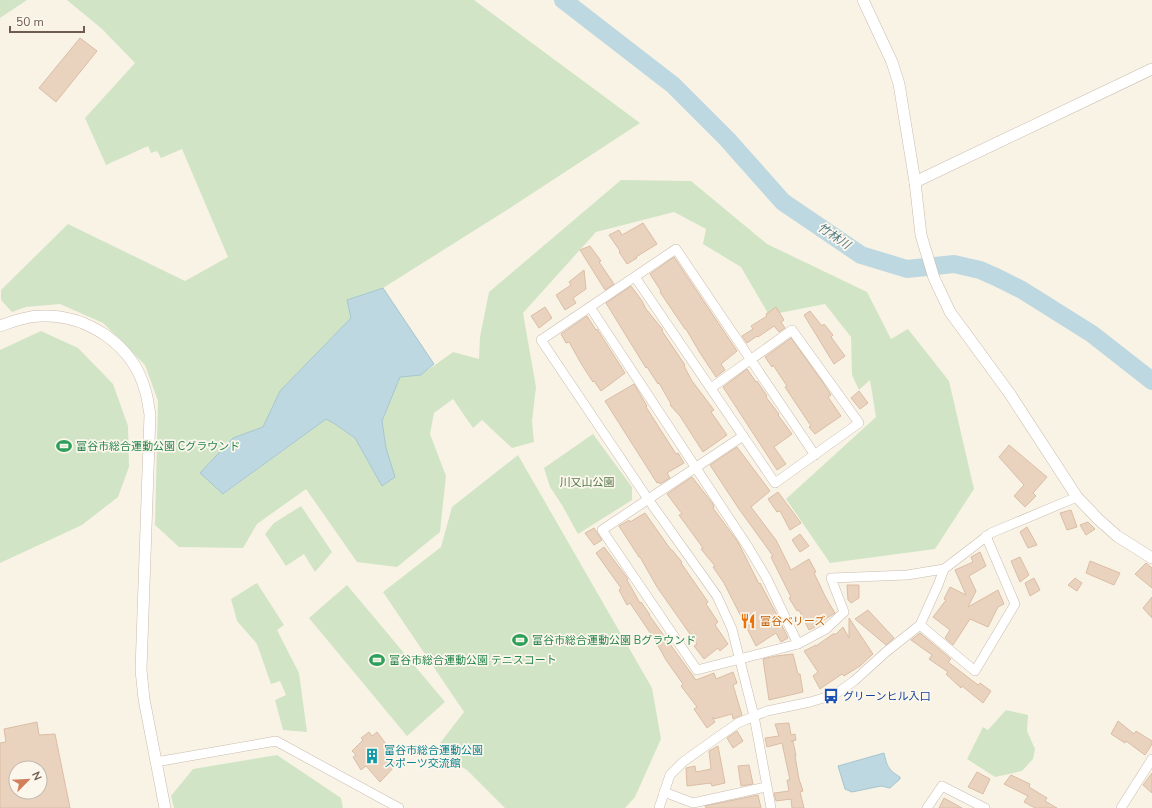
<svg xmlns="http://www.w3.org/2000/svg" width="1152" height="808" viewBox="0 0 1152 808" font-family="'Nunito Sans','Noto Sans JP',sans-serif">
	<rect width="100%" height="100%" fill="#f9f3e6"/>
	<!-- green -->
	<g fill="#d1e5c6">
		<path d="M0,0H27L0,18Z"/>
		<path d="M67,0H474L640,123L510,208L383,288L347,300L351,318L280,391L263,427L233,438L224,494L326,419L335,424L355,438L382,486L386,448L382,421L400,377L421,375L453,352L479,359L480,337L489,292L621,180L691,181L767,244L867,292L891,339L908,329L949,381L974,489L935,549L830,563L786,499L876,417L870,380L859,390L852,375L851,337L825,304L769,315L741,267L703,244L706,229L674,212L596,232L523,313L536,387L532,421L534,442L512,448L482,420L473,428L453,399L434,413L430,434L446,476L440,532L397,567L357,562L306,489L257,524L243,548L179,547L155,525L158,401L145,365L103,323L60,304L26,307L12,312L1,300V290L68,224L185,281L228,257L182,149L161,158L157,151L151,153L148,146L106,165L85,118L135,63L102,29Z"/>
		<path d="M41,331L78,348L113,384L128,426L129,467L118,497L82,525L0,563V350Z"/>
		<path d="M593,434L632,487V500L578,534L562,505L550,487L544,468Z"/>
		<path d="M518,455L652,688L661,739L635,797L625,808H505L467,770L434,751L464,712L383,592L441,547L452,507Z"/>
		<path d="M301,506L332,552L315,572L304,554L286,566L265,534L274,523Z"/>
		<path d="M257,583L284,625L277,630L299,673L307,732L283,730L275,700L286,695L280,681L271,684L257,644L237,621L231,599Z"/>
		<path d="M347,585L445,702L407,736L309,618Z"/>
		<path d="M1006,710L1028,715L1027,731L1035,749L1033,759L1022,771L995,777L967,759L983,727L988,730Z"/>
		<path d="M277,755L341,798L343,808H174L171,796L193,769Z"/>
	</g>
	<!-- water -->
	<g fill="#bdd8e0" stroke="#a5c6d0">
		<path d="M383,288L434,364L421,375L400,377L382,421L386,448L395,477L382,486L355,438L335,424L326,419L223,494L200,473L233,438L263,427L280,391L351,318L347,300Z"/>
		<path d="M884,753C887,766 888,770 900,777V779L890,788L881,786L852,792L845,789L838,766Z"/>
	</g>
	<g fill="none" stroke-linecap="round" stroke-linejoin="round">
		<!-- river -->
		<path stroke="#bdd8e0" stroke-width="18" d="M563,0L673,85L727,139L783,202L861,255L907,269L954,264L980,270L996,277L1022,290L1092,334L1152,381"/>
	</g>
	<!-- building -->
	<g fill="#e9d3bf" stroke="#dbbda4" fill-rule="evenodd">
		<path d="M80,38L97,51L56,102L39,88Z"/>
		<path d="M643,223L657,244L636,257L637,258L627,264L619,252L620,251L609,235L619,230L622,235Z"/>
		<path d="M590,246L601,261L599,262L614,284L605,290L580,250Z"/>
		<path d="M674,257L737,351L721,364L725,370L716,377L700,353L686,329H685L660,292L661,291L650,274Z"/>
		<path d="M584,270L586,289L573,298L576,303L565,310L556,295L571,285L569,282Z"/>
		<path d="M631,286L642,301L646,309L663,330L662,331L685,365L684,366L692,381L714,410L711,412L727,435L703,452L680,416L670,405L671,404L659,383L658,384L647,367L646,368L606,303Z"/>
		<path d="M545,307L552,318L539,328L531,316Z"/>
		<path d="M776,307L784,320L781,322L785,328L779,332L774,326L758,337L757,336L747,343L742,336L753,329L751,326L767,316L766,314Z"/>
		<path d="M810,311L822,326L824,324L833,335L831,337L845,356L834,364L804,315Z"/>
		<path d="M587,316L596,330L597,329L625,373L601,391L594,381L593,382L582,365L569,342L566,343L561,334Z"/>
		<path d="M791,338L822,381L831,395L828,397L841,416L815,434L809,427L811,426L785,387L787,386L773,365L772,367L765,357Z"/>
		<path d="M747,369L756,382L757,381L767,396L766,397L779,414L778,415L792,434L774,447L786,464L777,470L723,387Z"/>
		<path d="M634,384L647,406L646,407L676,454L678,453L684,463L667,473L670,478L660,484L659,482L657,483L605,401Z"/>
		<path d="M859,391L868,403L860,409L851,398Z"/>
		<path d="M1009,445L1047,477L1033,493L1036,496L1025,507L1014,496L1024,485L999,457Z"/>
		<path d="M737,447L770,491L751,507L776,540L791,570L809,559L816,572L814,573L826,598L835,613L819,623V625L809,630L799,610L797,611L789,598L791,597L771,557L773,556L739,509L710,465Z"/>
		<path d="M692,477L713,504L714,507L713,508L738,542L759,584L760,583L777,615L788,638L781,642L776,633L756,646L724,583L713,567L715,566L701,549L703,548L679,515L682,514L667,494Z"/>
		<path d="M778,492L801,523L790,530L780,511L777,512L768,499Z"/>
		<path d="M1071,510L1077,527L1067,530L1060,513Z"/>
		<path d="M645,513L671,550H672L682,562L681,563L708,602L706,604L718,622L715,625L728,644L720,651L718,648L704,659L694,646L697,644L657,587L640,557H639L619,526L629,520L630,522Z"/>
		<path d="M1088,522L1095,529L1086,535L1080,525Z"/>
		<path d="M1027,527L1037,545L1028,548L1020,532Z"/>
		<path d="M594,528L602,540L594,545L585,533Z"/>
		<path d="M800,534L809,546L800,552L792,540Z"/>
		<path d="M604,547L628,579L627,580L640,603L641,602L650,615H649L696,680L714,673L716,679L733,672L737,683L733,685L742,715L733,719L732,714L714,719L713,717V719L715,722L707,728L694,709L697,707L681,686L683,684L666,660L655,640L630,603L627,605L619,590L621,588L596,553Z"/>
		<path d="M980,552L986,566L969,576L976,591L968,607L998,590L1004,604L998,607L988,627L970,619L953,645L945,638L950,630L933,617L946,600L944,599L950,587L966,595L955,570L973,562L971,557Z"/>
		<path d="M1020,557L1029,575L1020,582L1011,561Z"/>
		<path d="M1090,561L1120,573L1114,585L1086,573Z"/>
		<path d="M1146,563L1152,568V588L1135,574Z"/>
		<path d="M1034,578L1040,590L1030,596L1025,583Z"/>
		<path d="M1075,578L1082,583L1077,591L1068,585Z"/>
		<path d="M847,585H859V598L851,603L848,600Z"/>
		<path d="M1152,597V618L1143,608Z"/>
		<path d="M868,610L894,638L886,645L855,619Z"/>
		<path d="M849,618L873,654L860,666L844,676L842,674L820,689L813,676L818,672L804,651L816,645V646L833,634H836L843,627L849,638Z"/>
		<path d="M920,633L951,659L948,662L978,685L980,683L991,691L983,703L962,686L961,688L946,674L948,672L929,659L932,655L911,640Z"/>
		<path d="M793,654L798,674H800L803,692L769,700L763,659L776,656Z"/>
		<path d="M1118,721L1134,734L1136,731L1152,741V744L1145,755L1126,741L1125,743L1111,734Z"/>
		<path d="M37,722L39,735L55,734L70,808H0V743L6,742L4,729ZM16,768H40V792H16Z"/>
		<path d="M789,723L791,735L795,734L796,740L791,741H793L796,756H795L799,779L803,791L800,792L804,808H792L791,799L776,801L774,793L789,791L787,780H790L782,743L767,747L765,738L779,736L775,724Z"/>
		<path d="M737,731L743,741L733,748L727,738Z"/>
		<path d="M369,732L372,736L377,732L386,744L383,746L397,764L380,782L366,766L361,770L353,757L356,755L352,751L363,740L361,738Z"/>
		<path d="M718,746L725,783L712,786L711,783L687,786L686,768L695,766L696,772L711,769L709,751Z"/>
		<path d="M749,765L753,784L741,786L738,766Z"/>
		<path d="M977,772L990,779L983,794L968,787Z"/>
		<path d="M1152,773V793L1143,785Z"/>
		<path d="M1011,775L1030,784L1029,787L1047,798L1045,801L1057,808H1035L1024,802L1028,796L1004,784Z"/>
		<path d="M758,795L761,808H706L705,806Z"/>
		<path d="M944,798L962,808H939Z"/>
	</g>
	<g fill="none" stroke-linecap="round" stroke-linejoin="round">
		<defs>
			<g id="minor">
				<path d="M635,277L775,483L859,423L792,330L711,388"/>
				<path d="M590,307L748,547L766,577L798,644"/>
				<path d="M743,436L602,530L697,670L798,644L826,629L844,612L831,578L907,575L944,569L991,533L1077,497"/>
				<path d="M920,625L975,671L1015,604L986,536"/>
				<path d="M156,762L276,741L399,808"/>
				<path d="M664,792L693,803L766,787"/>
				<path d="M659,808L670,775L683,762L708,744L738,723L767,711L810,702L834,695L854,681L886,652L920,625L938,585L944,569"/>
				<path d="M771,808L754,716L732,629L717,596L648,499L541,340L676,249L815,455"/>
				<path d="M927,808L942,786L985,808"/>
				<path d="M1121,808L1152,759"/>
			</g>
			<g id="tertiary">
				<path d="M863,0L892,62L899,84L915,182L921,235L934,278L950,312L1010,394L1077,497L1098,519L1117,536L1152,558"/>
				<path d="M915,182L1152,69"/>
				<path d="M0,326C13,321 27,316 41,316C87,314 133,345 145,390C148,398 148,406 150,414L141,670L144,699L165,808"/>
			</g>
		</defs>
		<!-- minor casing -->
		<use href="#minor" stroke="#c9bbae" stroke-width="10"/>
		<!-- tertiary casing -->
		<use href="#tertiary" stroke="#c9bbae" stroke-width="12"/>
		<!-- minor -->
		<use href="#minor" stroke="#fff" stroke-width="9"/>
		<!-- tertiary -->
		<use href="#tertiary" stroke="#fff" stroke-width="11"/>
	</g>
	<!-- icons -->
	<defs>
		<symbol id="stadium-bare" viewBox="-9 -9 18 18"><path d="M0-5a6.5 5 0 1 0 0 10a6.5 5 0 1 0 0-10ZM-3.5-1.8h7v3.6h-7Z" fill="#2e9e5b" stroke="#fcf7ec" stroke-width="2.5" paint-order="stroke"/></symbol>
		<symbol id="restaurant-bare" viewBox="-9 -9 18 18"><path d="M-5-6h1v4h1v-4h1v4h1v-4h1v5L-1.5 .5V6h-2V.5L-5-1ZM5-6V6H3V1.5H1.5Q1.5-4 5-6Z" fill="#e8710a" stroke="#fcf7ec" stroke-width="2.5" paint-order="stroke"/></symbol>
		<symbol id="bus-bare" viewBox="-9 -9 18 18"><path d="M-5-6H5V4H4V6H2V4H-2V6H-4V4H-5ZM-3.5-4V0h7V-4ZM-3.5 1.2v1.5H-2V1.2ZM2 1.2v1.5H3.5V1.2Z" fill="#1a4fb4" stroke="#fcf7ec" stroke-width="2.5" paint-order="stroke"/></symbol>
		<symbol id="building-bare" viewBox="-9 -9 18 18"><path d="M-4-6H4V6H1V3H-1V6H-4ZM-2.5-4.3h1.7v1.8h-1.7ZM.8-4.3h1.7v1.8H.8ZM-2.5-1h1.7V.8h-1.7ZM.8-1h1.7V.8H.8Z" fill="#0f9aa8" stroke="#fcf7ec" stroke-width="2.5" paint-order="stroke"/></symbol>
	</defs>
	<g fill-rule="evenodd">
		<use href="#stadium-bare" x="53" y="435" width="22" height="22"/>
		<use href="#restaurant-bare" x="737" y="610" width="22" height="22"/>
		<use href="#stadium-bare" x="509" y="629" width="22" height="22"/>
		<use href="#stadium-bare" x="366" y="649" width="22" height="22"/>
		<use href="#bus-bare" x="820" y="685" width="22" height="22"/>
		<use href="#building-bare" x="361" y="745" width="22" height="22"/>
	</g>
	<g text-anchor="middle" stroke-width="3.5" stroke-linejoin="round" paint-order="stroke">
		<!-- leisure labels -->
		<g font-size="11" fill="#27864d" stroke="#fcf7ec" text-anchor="start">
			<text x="76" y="450">富谷市総合運動公園 Cグラウンド</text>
			<text x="532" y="644">富谷市総合運動公園 Bグラウンド</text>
			<text x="389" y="664">富谷市総合運動公園 テニスコート</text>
		</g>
		<!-- park labels -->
		<g font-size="11" fill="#55794b" stroke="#fcf7ec">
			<text x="587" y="486">川又山公園</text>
		</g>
		<!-- food labels -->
		<g font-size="11" fill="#c56008" stroke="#fcf7ec" text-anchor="start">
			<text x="760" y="625">富谷ベリーズ</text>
		</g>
		<!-- transit labels -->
		<g font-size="11" fill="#164399" stroke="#fcf7ec" text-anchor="start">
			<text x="843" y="700">グリーンヒル入口</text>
		</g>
		<!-- culture labels -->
		<g font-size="11" fill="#0d838f" stroke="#fcf7ec" text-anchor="start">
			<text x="384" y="754">富谷市総合運動公園<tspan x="384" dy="13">スポーツ交流館</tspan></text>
		</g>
		<!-- water labels -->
		<g font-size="12" font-style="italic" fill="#4f7885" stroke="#fcf7ec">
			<text transform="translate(834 236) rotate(34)" y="4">竹林川</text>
		</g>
	</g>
	<!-- north arrow -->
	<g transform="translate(28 780) rotate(66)"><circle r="19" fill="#fcf7ec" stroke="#c4b9ad"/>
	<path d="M0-3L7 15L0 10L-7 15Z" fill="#d37e5c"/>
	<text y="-6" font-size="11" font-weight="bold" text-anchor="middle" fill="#6f5c4e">N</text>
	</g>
	<!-- scale -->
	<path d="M10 26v6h74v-6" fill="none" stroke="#6f5c4e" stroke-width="2"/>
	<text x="16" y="26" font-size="12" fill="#6f5c4e" stroke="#fcf7ec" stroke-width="3" paint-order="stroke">50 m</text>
</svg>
